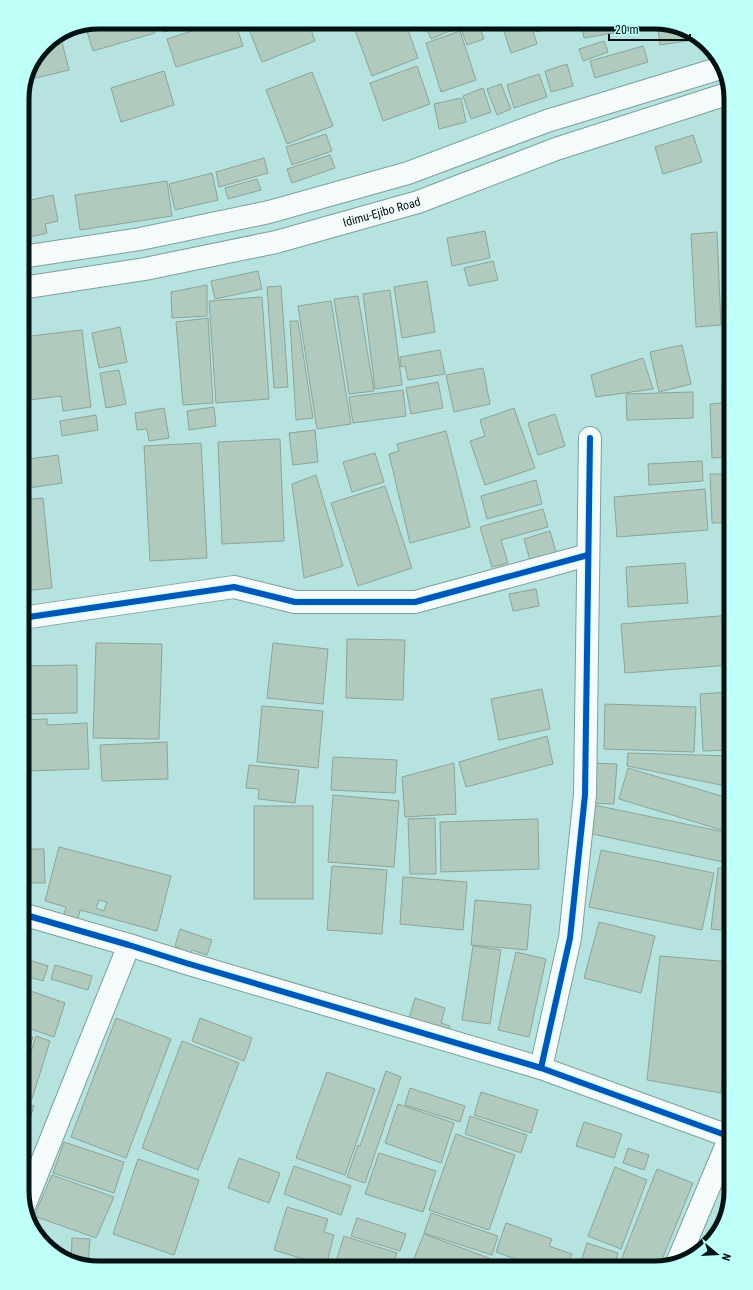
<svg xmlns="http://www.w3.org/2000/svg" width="753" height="1290" viewBox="0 0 753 1290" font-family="'Roboto Condensed',sans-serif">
	<rect width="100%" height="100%" fill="#b6e2df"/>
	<!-- building -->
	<g fill="#b1cabe" stroke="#8ca499" fill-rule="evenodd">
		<path d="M98,22H152L155,33L93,51L85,25Z"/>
		<path d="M161,22H196L164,32Z"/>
		<path d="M220,22H235L243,46L176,67L167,39Z"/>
		<path d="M246,22H308L315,41L262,62Z"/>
		<path d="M352,22H405L418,58L372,76Z"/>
		<path d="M439,22H455L457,28L431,39L426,27Z"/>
		<path d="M458,22H478L484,39L467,45Z"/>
		<path d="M501,22H530L537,44L511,53Z"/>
		<path d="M534,22H567L537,32Z"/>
		<path d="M581,22H640L641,28L584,38Z"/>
		<path d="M657,22H660L697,35L700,39L660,45Z"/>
		<path d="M460,31L476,80L441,92L426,43Z"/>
		<path d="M60,34L69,70L28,80L45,44Z"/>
		<path d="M604,41L608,52L583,61L579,49Z"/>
		<path d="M643,46L648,62L595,78L590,61Z"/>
		<path d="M567,64L573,86L551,92L545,71Z"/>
		<path d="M417,66L430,104L383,121L370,83Z"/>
		<path d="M164,71L174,105L121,122L111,88Z"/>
		<path d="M312,72L333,126L287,144L266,90Z"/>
		<path d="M539,74L547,97L514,108L507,85Z"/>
		<path d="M501,84L511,109L497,115L487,89Z"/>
		<path d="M483,88L491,112L471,119L463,96Z"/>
		<path d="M461,98L466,122L439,129L434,104Z"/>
		<path d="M326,134L332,151L292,165L286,147Z"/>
		<path d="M693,135L702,162L663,174L655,147Z"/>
		<path d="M330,155L335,168L292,183L287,169Z"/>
		<path d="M264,158L268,173L219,187L216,172Z"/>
		<path d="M212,173L218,200L175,210L169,184Z"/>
		<path d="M257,179L261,190L228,199L225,188Z"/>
		<path d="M167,181L172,216L80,230L75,195Z"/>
		<path d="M53,195L58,221L45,224L47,233L22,239V202Z"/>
		<path d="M727,228H731V320H723Z"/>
		<path d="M485,231L490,258L452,266L447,238Z"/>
		<path d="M717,232L721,325L696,327L691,234Z"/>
		<path d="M493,261L498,280L469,286L464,268Z"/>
		<path d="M258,271L262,289L215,299L211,281Z"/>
		<path d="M427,281L435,332L402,338L394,287Z"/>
		<path d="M207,285V316L172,318L171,292Z"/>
		<path d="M281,286L288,387L274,388L267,287Z"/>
		<path d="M390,290L402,385L375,389L363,294Z"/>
		<path d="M358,296L374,391L349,394L334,299Z"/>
		<path d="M262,297L269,399L216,403L209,301Z"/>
		<path d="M331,301L351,424L317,429L298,306Z"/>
		<path d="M208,318L213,403L183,405L176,322Z"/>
		<path d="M290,321H298L313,418L296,420Z"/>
		<path d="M120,327L127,362L99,368L92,333Z"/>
		<path d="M82,330L91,407L63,411L61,396L22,401V337Z"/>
		<path d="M682,345L691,384L659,392L650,352Z"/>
		<path d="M440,350L445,374L408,380L405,366L401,367L400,357Z"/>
		<path d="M643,358L653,389L596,397L591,375Z"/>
		<path d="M483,368L490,404L454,412L446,375Z"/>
		<path d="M119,370L126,404L106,408L100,373Z"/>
		<path d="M438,382L443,408L411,414L406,388Z"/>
		<path d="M722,384H731V457L712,458L710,404L722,403Z"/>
		<path d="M403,390L406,416L353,423L349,397Z"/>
		<path d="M693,392V418L627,420L626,394Z"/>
		<path d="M214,407L216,426L189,430L187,411Z"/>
		<path d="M164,408L169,438L149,441L147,429L137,430L135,413Z"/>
		<path d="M514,408L535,468L485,485L470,441L485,436L480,420Z"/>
		<path d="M555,414L565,446L538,455L528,423Z"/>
		<path d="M96,415L98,430L62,436L60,421Z"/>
		<path d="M315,430L318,462L293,465L289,433Z"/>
		<path d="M446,431L470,527L410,543L389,454L399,451L397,444Z"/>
		<path d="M280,439L284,541L222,544L218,442Z"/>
		<path d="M201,443L207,558L150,561L144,446Z"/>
		<path d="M375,453L384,482L352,492L343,462Z"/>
		<path d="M58,455L62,483L22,489V460Z"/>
		<path d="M702,461L703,481L649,485L648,464Z"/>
		<path d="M710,474H731V523H712Z"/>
		<path d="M316,475L343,566L304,578L292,484Z"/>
		<path d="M536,480L542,504L487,519L481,496Z"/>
		<path d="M385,486L412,568L358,586L331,503Z"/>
		<path d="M705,489L708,530L617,537L614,497Z"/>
		<path d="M43,498L52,588L22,591V500Z"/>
		<path d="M543,509L548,527L501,540L508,563L492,567L480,527Z"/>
		<path d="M550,531L556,552L530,560L524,539Z"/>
		<path d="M685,563L688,603L628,607L626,567Z"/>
		<path d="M725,579H731V605L727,606Z"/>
		<path d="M536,589L539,606L513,611L509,594Z"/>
		<path d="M731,615V665L625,673L621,624Z"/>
		<path d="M347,639L405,640L403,700L346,698Z"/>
		<path d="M96,643L162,644L159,739L93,738Z"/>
		<path d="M273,643L328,649L323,704L267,698Z"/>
		<path d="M77,665V713L25,714L24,666Z"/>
		<path d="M542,689L550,729L499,740L491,699Z"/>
		<path d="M731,692V750L703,751L700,694Z"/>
		<path d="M605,704L696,707L694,752L604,749Z"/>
		<path d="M262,706L323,711L318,768L257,762Z"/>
		<path d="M47,719V725L87,723L89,769L26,771L24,720Z"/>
		<path d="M547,736L553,764L466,787L459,762Z"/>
		<path d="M167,742L168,779L102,781L100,745Z"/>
		<path d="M628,753L731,756V787L627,766Z"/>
		<path d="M333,757L397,760L395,793L331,790Z"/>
		<path d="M454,763L456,814L405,817L402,777Z"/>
		<path d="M591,763L617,764L614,804L589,803Z"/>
		<path d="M249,765L299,770L295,803L258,799L259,789L246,788Z"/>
		<path d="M628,768L731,799V813L725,831L619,799Z"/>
		<path d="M333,795L399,801L394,867L328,862Z"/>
		<path d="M594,805L729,833L723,862L588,833Z"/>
		<rect x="254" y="806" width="59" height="93"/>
		<path d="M435,818L436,874H410L408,819Z"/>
		<path d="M538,819L539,869L441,872L440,822Z"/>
		<path d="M59,847L171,876L157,931L80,910L78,920L63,917L66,907L45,901ZM99,900L107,902L104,911L96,908Z"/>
		<path d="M22,849H44L45,883H22Z"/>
		<path d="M601,850L714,873L702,930L589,907Z"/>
		<path d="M332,866L387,870L382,934L327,930Z"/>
		<path d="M718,868L731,869V931L711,929Z"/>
		<path d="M403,877L467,882L463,930L400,924Z"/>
		<path d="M475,900L531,905L527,950L471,945Z"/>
		<path d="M599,922L655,936L641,993L584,978Z"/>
		<path d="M180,929L212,940L207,955L192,950L190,956L177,952L179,948L175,946Z"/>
		<path d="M473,946L501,950L490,1024L462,1020Z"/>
		<path d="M516,952L546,959L529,1037L498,1030Z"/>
		<path d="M660,956L731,962L721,1093L647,1080Z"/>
		<path d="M23,958L48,966L43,981L22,975V963Z"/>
		<path d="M55,965L92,976L88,990L51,979Z"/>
		<path d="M22,988L65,1003L54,1037L22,1026Z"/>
		<path d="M415,998L445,1008L441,1023L450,1026L447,1034L408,1022Z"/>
		<path d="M116,1018L171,1039L126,1158L71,1137Z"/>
		<path d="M200,1018L252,1038L244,1061L192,1041Z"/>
		<path d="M22,1033L33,1037L22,1069Z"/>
		<path d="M36,1036L50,1041L32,1099L22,1096V1074H24Z"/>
		<path d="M182,1041L239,1063L198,1170L142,1148Z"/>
		<path d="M386,1071L401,1077L365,1183L347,1177L358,1145L360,1146Z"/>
		<path d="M327,1072L375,1089L345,1175L296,1158Z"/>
		<path d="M410,1088L465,1106L460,1122L405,1105Z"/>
		<path d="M481,1092L538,1110L531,1133L474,1115Z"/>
		<path d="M22,1102L34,1106L27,1127L22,1125Z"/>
		<path d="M398,1104L454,1123L441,1163L385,1143Z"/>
		<path d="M470,1116L527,1135L521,1153L465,1134Z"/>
		<path d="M584,1122L622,1134L614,1158L576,1146Z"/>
		<path d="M456,1134L515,1155L489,1230L429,1210Z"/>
		<path d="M64,1142L124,1162L114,1193L53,1173Z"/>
		<path d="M628,1148L649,1155L644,1170L623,1163Z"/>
		<path d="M379,1153L436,1171L423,1212L365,1194Z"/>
		<path d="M239,1158L280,1173L269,1203L228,1188Z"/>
		<path d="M138,1159L199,1180L174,1255L113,1234Z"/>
		<path d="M294,1166L351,1186L341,1215L284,1194Z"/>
		<path d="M615,1167L647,1180L621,1249L588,1236Z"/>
		<path d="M657,1169L693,1183L659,1267L654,1268H618Z"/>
		<path d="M52,1175L114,1197L96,1238L34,1216Z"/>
		<path d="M727,1204L718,1234L717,1235Z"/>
		<path d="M287,1207L328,1219L324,1232L334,1235L326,1266L274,1250Z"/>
		<path d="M431,1213L498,1236L492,1255L424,1233Z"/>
		<path d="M357,1218L406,1234L400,1251L351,1236Z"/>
		<path d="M506,1223L552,1239L549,1246L572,1254L567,1268H540L496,1252Z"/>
		<path d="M424,1234L489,1258L486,1268H432L413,1261Z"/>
		<path d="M344,1236L397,1253L392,1268H334Z"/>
		<path d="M72,1238L90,1239L88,1266L71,1260Z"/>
		<path d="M587,1243L618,1253L613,1268H579Z"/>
		<path d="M507,1260L528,1268H504Z"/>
	</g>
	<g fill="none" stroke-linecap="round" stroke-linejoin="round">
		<defs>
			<g id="street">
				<path d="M22,618L234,587L295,602H415L588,555"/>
				<path d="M22,914L129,945L186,963L541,1068L731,1137"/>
				<path d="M541,1068L570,938L585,795L590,438"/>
				<path d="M25,1204L129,945"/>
				<path d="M677,1263L730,1137"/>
			</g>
			<g id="secondary">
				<path d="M22,257L140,239L269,212L408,173L547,121L724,67"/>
				<path id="s1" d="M22,288L145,269L276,242L418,202L556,149L730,93"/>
			</g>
		</defs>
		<!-- street casing -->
		<use href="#street" stroke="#7ca19e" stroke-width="24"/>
		<!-- secondary casing -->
		<use href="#secondary" stroke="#7ca19e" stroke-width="24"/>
		<!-- street -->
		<use href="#street" stroke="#f4fbfa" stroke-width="22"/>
		<!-- secondary -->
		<use href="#secondary" stroke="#f4fbfa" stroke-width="22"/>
		<defs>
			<g id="cycleway">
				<path d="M22,618L234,587L295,602H415L588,555"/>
				<path d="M22,914L129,945L186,963L541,1068L731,1137"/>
				<path d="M541,1068L570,938L585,795L590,438"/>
			</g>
		</defs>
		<!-- cycleway casing -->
		<use href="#cycleway" stroke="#bffff9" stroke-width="8"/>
		<!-- cycleway -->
		<use href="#cycleway" stroke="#0057b8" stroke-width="6"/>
	</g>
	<g text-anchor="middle" stroke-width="3.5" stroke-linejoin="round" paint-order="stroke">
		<!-- street labels -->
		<g font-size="12" fill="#001211" stroke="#bffff9">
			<text dy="4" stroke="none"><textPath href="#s1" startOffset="368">Idimu-Ejibo Road</textPath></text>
		</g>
	</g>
	<!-- crop -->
	<path d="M0 0H753V1290H0ZM99 29H654A70 70 0 0 1 724 99V1191A70 70 0 0 1 654 1261H99A70 70 0 0 1 29 1191V99A70 70 0 0 1 99 29Z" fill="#bffff9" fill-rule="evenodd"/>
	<path fill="none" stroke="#001211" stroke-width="5" d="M99 29H654A70 70 0 0 1 724 99V1191A70 70 0 0 1 654 1261H99A70 70 0 0 1 29 1191V99A70 70 0 0 1 99 29Z"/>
	<!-- north arrow -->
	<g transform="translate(717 1254) rotate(108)" stroke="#bffff9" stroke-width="3" paint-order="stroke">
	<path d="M0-3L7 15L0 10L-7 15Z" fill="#001211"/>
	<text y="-6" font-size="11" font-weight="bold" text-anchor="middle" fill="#001211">N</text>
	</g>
	<!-- scale -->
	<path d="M609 34v6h81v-6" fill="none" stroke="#001211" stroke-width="2"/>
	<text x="615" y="34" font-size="12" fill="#001211" stroke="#bffff9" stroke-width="3" paint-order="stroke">20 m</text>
</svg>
